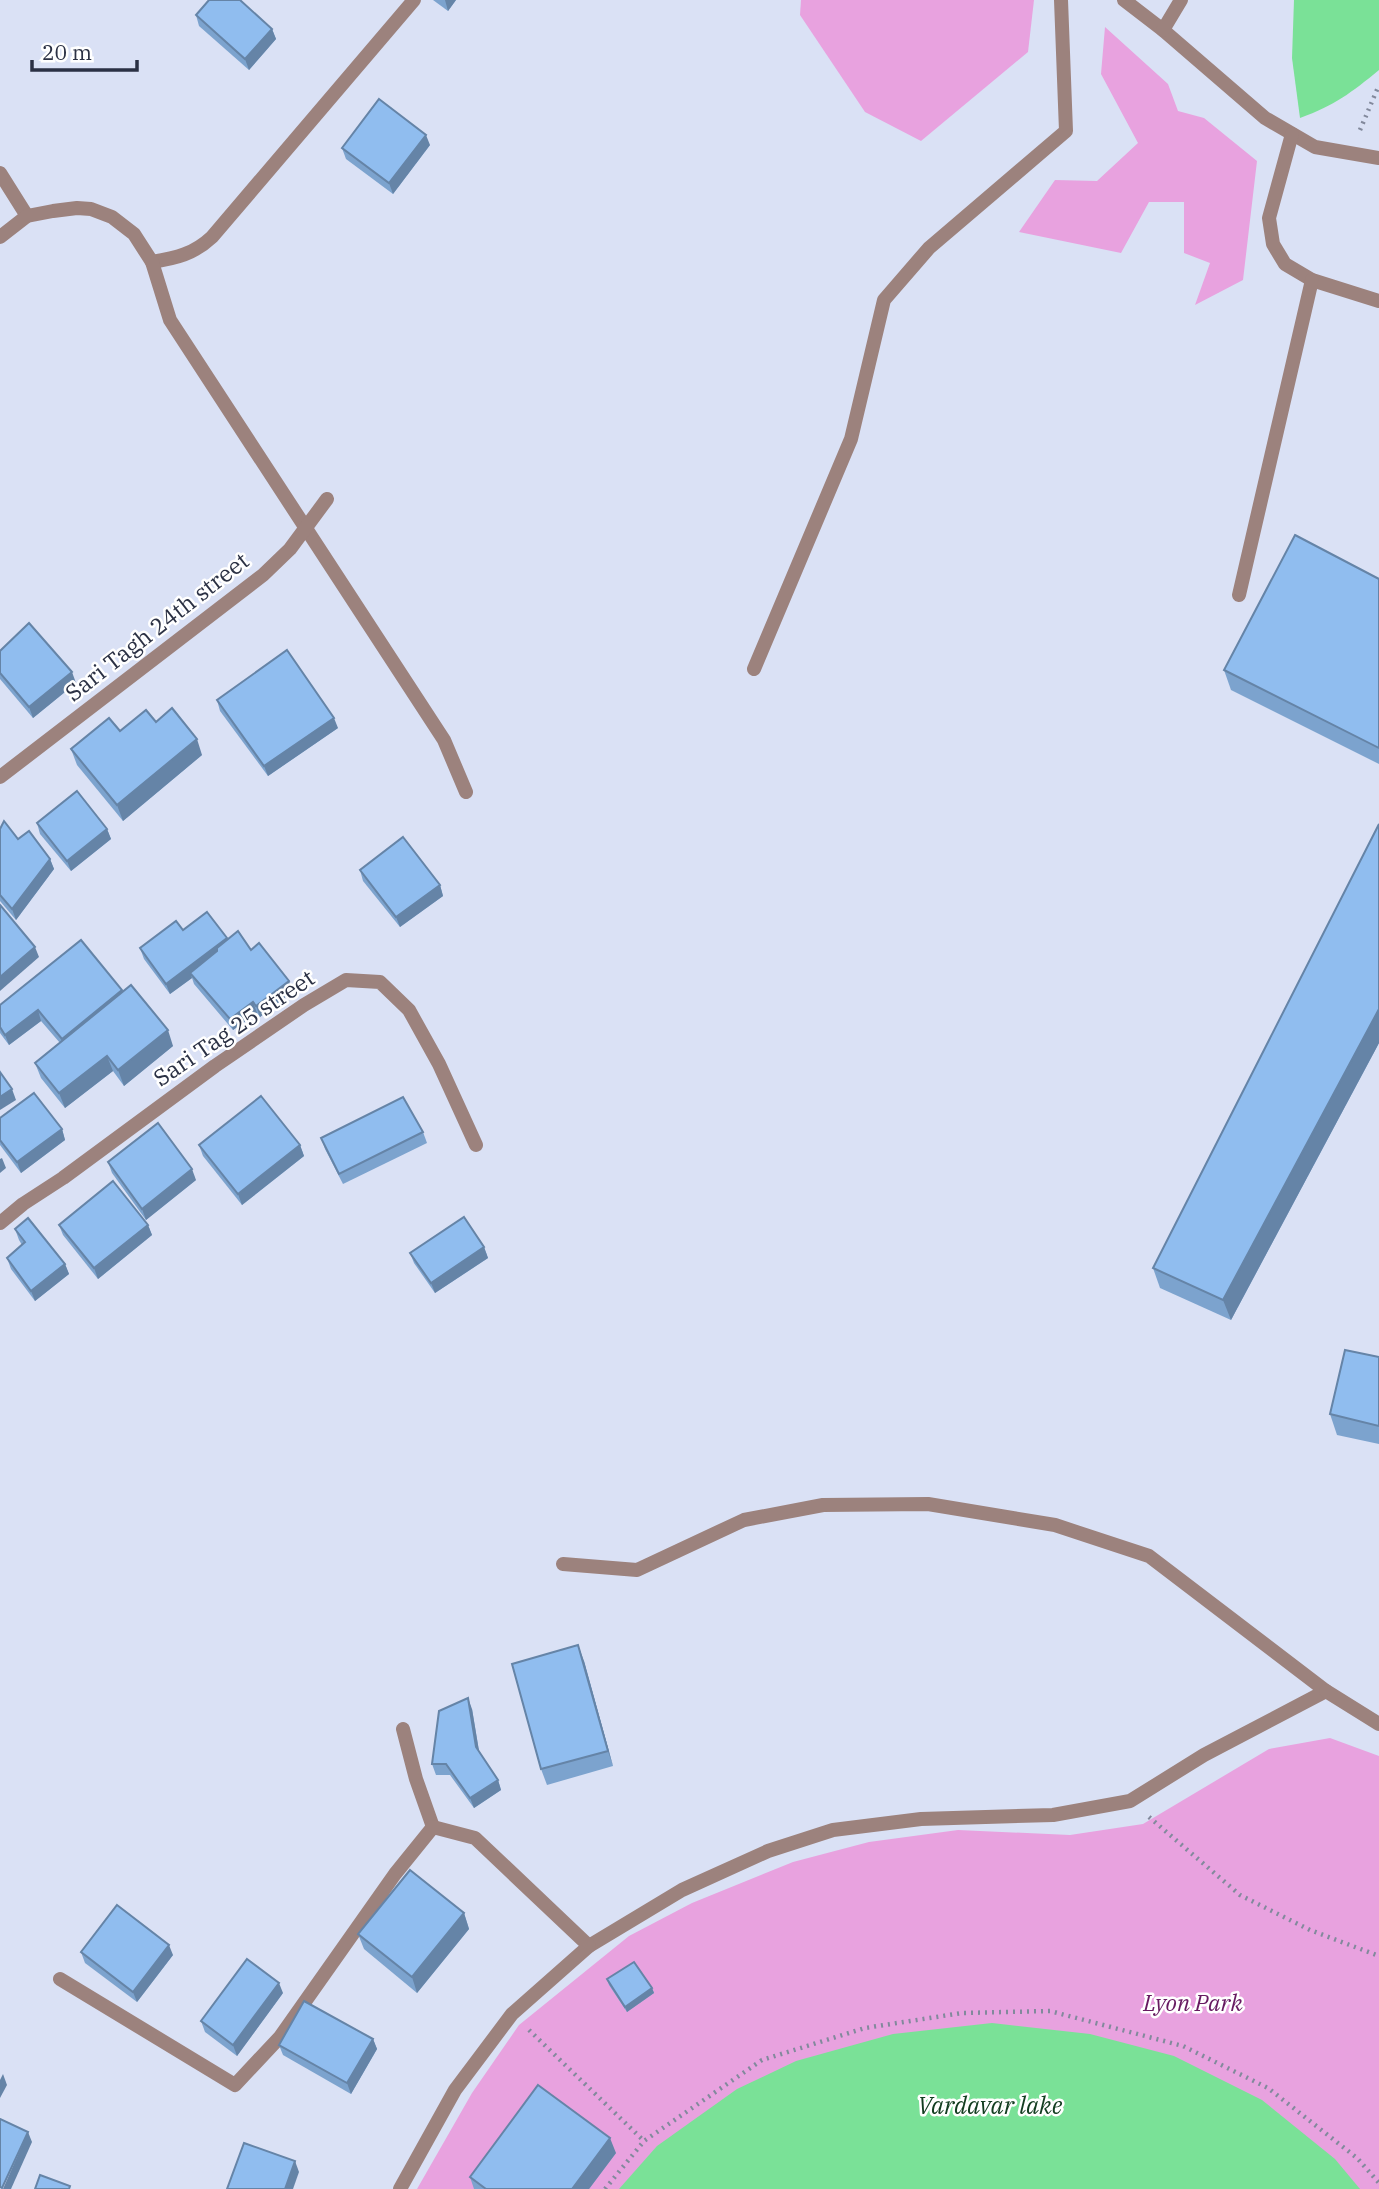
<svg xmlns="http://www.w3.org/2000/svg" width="1379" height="2189" viewBox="0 0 1379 2189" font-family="'IBM Plex Serif',serif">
	<rect width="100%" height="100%" fill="#dae1f5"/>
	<!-- green -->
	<g fill="#e8a2df">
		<path d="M801,0H1034L1028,52L921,141L865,112L800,15Z"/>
		<path d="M1105,27L1168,84L1178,111L1204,118L1257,161L1243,280L1195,305L1210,263L1184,253V202H1149L1121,253L1019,232L1055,180L1097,181L1138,143L1101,74Z"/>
		<path d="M1330,1738L1379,1756V2189H417L472,2093L519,2025L629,1936L692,1903L793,1862L869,1842L958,1830L1070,1835L1143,1824L1269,1749Z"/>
	</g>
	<!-- water -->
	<g fill="#7ae197">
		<path d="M1294,0H1379V70C1351,93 1335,105 1300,118L1292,58Z"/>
		<path d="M992,2023L1090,2034L1174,2056L1262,2100L1335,2159L1360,2189H619L657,2146L737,2089L796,2061L893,2034Z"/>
	</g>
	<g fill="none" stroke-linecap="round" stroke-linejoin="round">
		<!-- path -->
		<g stroke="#82899c" stroke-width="4.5" stroke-dasharray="2 5" stroke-linecap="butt">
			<path d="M1360,130L1379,85"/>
			<path d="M1149,1817L1240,1895L1310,1930L1379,1956"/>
			<path d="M529,2030L644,2141"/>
			<path d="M605,2189L644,2141L762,2060L865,2028L962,2013L1050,2011L1183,2046L1268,2088L1357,2158L1379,2183"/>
		</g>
		<!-- lane -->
		<g stroke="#9c827d" stroke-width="14">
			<path d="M1124,0L1163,30L1265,118L1315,147L1379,158"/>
			<path d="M1163,30L1181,0"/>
			<path d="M1292,134L1269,218L1273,244L1285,264L1312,280L1379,301"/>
			<path d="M152,262C176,258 194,254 212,237L414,0"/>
			<path d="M1239,595L1312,280"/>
			<path d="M754,669L851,439L884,300L929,248L1066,131L1061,0"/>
			<path d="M563,1564L637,1570L744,1520L823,1505L928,1504L1055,1525L1149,1556L1326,1691L1204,1755L1130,1801L1053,1815L921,1819L833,1830L768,1851L682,1890L589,1946"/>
			<path d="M1326,1691L1379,1724"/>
			<path d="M403,1729L416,1779L433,1827"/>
		</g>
		<!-- street -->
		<g stroke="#9c827d" stroke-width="14">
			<path d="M0,173L27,216"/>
			<path d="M0,237L27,216L53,211L77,208L91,209L112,217L134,234L152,262L170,320L444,740L466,792"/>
			<path d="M0,777L263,575L290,549L327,499"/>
			<path d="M0,1223L23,1204L63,1178L215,1066L304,1005L346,980L380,982L409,1010L439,1064L476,1145"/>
			<path d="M60,1979L235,2085L280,2037L395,1874L433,1827L475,1838L589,1946L512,2014L455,2090L400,2189"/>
		</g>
	</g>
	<!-- wall -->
	<g fill="#7ca3ce">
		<path d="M433,0H456L448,11Z"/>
		<path d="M196,15L272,29L276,39L249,70L199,26Z"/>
		<path d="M430,145L393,194L346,159L342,148Z"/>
		<path d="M1379,579V764L1231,690L1224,670Z"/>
		<path d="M0,651L76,683L33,718L0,679Z"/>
		<path d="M217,700L338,728L268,776L220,711Z"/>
		<path d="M156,722L202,755L123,821L77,765L71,749L120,731Z"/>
		<path d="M37,823L107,829L111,839L71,871L40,834Z"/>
		<path d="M1379,824V1043L1231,1320L1160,1288L1153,1268Z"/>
		<path d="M0,829L50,859L54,869L16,920L0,901Z"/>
		<path d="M360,870L440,885L443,896L400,927L363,881Z"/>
		<path d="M183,930L227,938V940L251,950L293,991L260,1017L257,1013L233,1030L194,984L192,978L170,994L144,959L140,948Z"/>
		<path d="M122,990L123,992L173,1046L124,1086L113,1071L65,1108L41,1078L35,1063L60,1043L41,1021L9,1045L0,1033V1005Z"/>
		<path d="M0,1118L62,1129L65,1140L21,1173L0,1145Z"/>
		<path d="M423,1132L427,1143L343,1184L325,1149L321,1138Z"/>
		<path d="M199,1145H300L304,1156L242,1205L203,1156Z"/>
		<path d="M108,1162L196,1180L146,1220L112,1173Z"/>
		<path d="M59,1225H148L152,1235L98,1279L63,1235Z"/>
		<path d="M15,1229L65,1264L69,1274L35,1301L11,1269L7,1258L22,1245L19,1240Z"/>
		<path d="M484,1247L488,1258L435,1293L414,1263L410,1253Z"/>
		<path d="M1379,1357V1444L1337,1435L1330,1414Z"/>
		<path d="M584,1661L613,1766L547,1785L541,1769Z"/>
		<path d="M472,1709L479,1751L498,1780L501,1790L474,1808L450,1775H436L432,1764Z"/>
		<path d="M464,1913L469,1929L417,1993L364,1949L358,1934Z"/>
		<path d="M81,1952L173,1955L137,2002L85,1963Z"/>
		<path d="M607,1979L652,1988L654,1993L627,2012L609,1985Z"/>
		<path d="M283,1993L237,2056L205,2032L201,2021Z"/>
		<path d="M373,2039L377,2049L351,2094L283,2055L279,2045Z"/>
		<path d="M616,2153L589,2189H474L470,2177Z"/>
	</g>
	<!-- shaded-wall -->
	<g fill="#6584a7">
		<path d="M445,0H456L448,11Z"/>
		<path d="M272,29L276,39L249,70L245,59Z"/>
		<path d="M426,135L430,145L393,194L389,183Z"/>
		<path d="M72,672L76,683L33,718L29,707Z"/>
		<path d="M334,718L338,728L268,776L264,766Z"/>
		<path d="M197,739L202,755L123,821L117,805Z"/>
		<path d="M107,829L111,839L71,871L67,861Z"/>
		<path d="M50,859L54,869L16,920L12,909Z"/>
		<path d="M440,885L443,896L400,927L396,917Z"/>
		<path d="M227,938L231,949L190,973L192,978L170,994L166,984Z"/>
		<path d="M35,947L39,957L0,991V977Z"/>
		<path d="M289,981L293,991L260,1017L256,1006Z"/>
		<path d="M122,990L126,1000L66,1050L62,1039Z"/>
		<path d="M253,1002L257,1013L233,1030L230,1019Z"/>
		<path d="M1379,1009V1043L1231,1320L1223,1300Z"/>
		<path d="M38,1010L41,1021L9,1045L5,1035Z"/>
		<path d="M168,1030L173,1046L124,1086L118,1070Z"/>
		<path d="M107,1056L113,1071L65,1108L59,1093Z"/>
		<path d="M12,1089L16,1100L0,1110V1097Z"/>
		<path d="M62,1129L65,1140L21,1173L17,1162Z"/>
		<path d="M300,1145L304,1156L242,1205L238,1194Z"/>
		<path d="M2,1158L6,1168L0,1173V1159Z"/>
		<path d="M192,1169L196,1180L146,1220L142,1209Z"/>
		<path d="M148,1225L152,1235L98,1279L94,1268Z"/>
		<path d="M484,1247L488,1258L435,1293L431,1283Z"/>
		<path d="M65,1264L69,1274L35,1301L31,1291Z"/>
		<path d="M578,1645L584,1661L613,1766L608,1751Z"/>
		<path d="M468,1698L472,1709L480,1757L476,1747Z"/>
		<path d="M498,1780L501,1790L474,1808L470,1798Z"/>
		<path d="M464,1913L469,1929L417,1993L412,1977Z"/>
		<path d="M169,1945L173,1955L137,2002L133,1992Z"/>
		<path d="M279,1983L283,1993L237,2056L233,2045Z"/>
		<path d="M652,1988L654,1993L627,2012L625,2007Z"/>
		<path d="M373,2039L377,2049L351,2094L347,2083Z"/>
		<path d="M3,2074L7,2085L0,2098V2080Z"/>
		<path d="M28,2132L32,2142L11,2189H3Z"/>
		<path d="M610,2138L616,2153L589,2189H572Z"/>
		<path d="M295,2161L299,2172L293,2189H285Z"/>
	</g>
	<!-- building -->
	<g fill="#90bdef" stroke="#6584a7" stroke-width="2">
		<path d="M209,0H240L272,29L245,59L196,15Z"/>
		<path d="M379,99L426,135L389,183L342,148Z"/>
		<path d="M1295,535L1379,579V748L1224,670Z"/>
		<path d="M29,623L72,672L29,707L0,673V651Z"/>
		<path d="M287,650L334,718L264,766L217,700Z"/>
		<path d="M172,708L197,739L117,805L71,749L109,718L120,731L146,710L156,722Z"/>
		<path d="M77,791L107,829L67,861L37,823Z"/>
		<path d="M4,821L18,839L29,831L50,859L12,909L0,895V829Z"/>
		<path d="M1379,824V1009L1223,1300L1153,1268Z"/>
		<path d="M403,837L440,885L396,917L360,870Z"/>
		<path d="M0,905L35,947L0,977Z"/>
		<path d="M207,912L227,938L166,984L140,948L176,921L183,930Z"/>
		<path d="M238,931L251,950L259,943L289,981L256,1006L253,1002L230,1019L190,973L217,951V948Z"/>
		<path d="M81,940L122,990L62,1039L38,1010L5,1035L0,1027V1005Z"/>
		<path d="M131,985L168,1030L118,1070L107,1056L59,1093L35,1063Z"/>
		<path d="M0,1072L12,1089L0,1097Z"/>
		<path d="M34,1093L62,1129L17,1162L0,1140V1118Z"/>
		<path d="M261,1096L300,1145L238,1194L199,1145Z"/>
		<path d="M403,1097L423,1132L339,1174L321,1138Z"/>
		<path d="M158,1123L192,1169L142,1209L108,1162Z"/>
		<path d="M113,1181L148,1225L94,1268L59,1225Z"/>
		<path d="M464,1217L484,1247L431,1283L410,1253Z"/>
		<path d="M28,1218L65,1264L31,1291L7,1258L25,1242L15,1229Z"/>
		<path d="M1345,1350L1379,1357V1426L1330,1414Z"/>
		<path d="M578,1645L608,1751L541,1769L512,1664Z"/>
		<path d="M468,1698L476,1747L498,1780L470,1798L446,1764H432L439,1711Z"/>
		<path d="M410,1870L464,1913L412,1977L358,1934Z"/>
		<path d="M117,1905L169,1945L133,1992L81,1952Z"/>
		<path d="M247,1959L279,1983L233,2045L201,2021Z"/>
		<path d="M634,1962L652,1988L625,2007L607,1979Z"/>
		<path d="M304,2001L373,2039L347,2083L279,2045Z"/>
		<path d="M538,2085L610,2138L572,2189H486L470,2177Z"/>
		<path d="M0,2119L28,2132L2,2188L0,2187Z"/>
		<path d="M244,2143L295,2161L285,2189H227Z"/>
		<path d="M40,2175L70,2186L69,2189H35Z"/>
	</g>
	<g text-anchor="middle" stroke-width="5" stroke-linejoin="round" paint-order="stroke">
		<!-- street labels -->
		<g font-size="23" fill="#2b3144" stroke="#fff">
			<text transform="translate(157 627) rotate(-38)" y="8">Sari Tagh 24th street</text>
			<text transform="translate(234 1028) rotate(-34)" y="8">Sari Tag 25 street</text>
		</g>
		<!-- park labels -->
		<g font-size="23" font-style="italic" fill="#671a61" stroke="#fff">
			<text x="1193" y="2011">Lyon Park</text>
		</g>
		<!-- water labels -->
		<g font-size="24" font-style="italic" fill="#123d20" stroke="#fff">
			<text x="990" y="2114">Vardavar lake</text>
		</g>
	</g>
	<!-- scale -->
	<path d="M32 60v10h105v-10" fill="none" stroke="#2b3144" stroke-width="3.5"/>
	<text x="42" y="60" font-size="21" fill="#2b3144" stroke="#ffffff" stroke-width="5" paint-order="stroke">20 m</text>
</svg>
